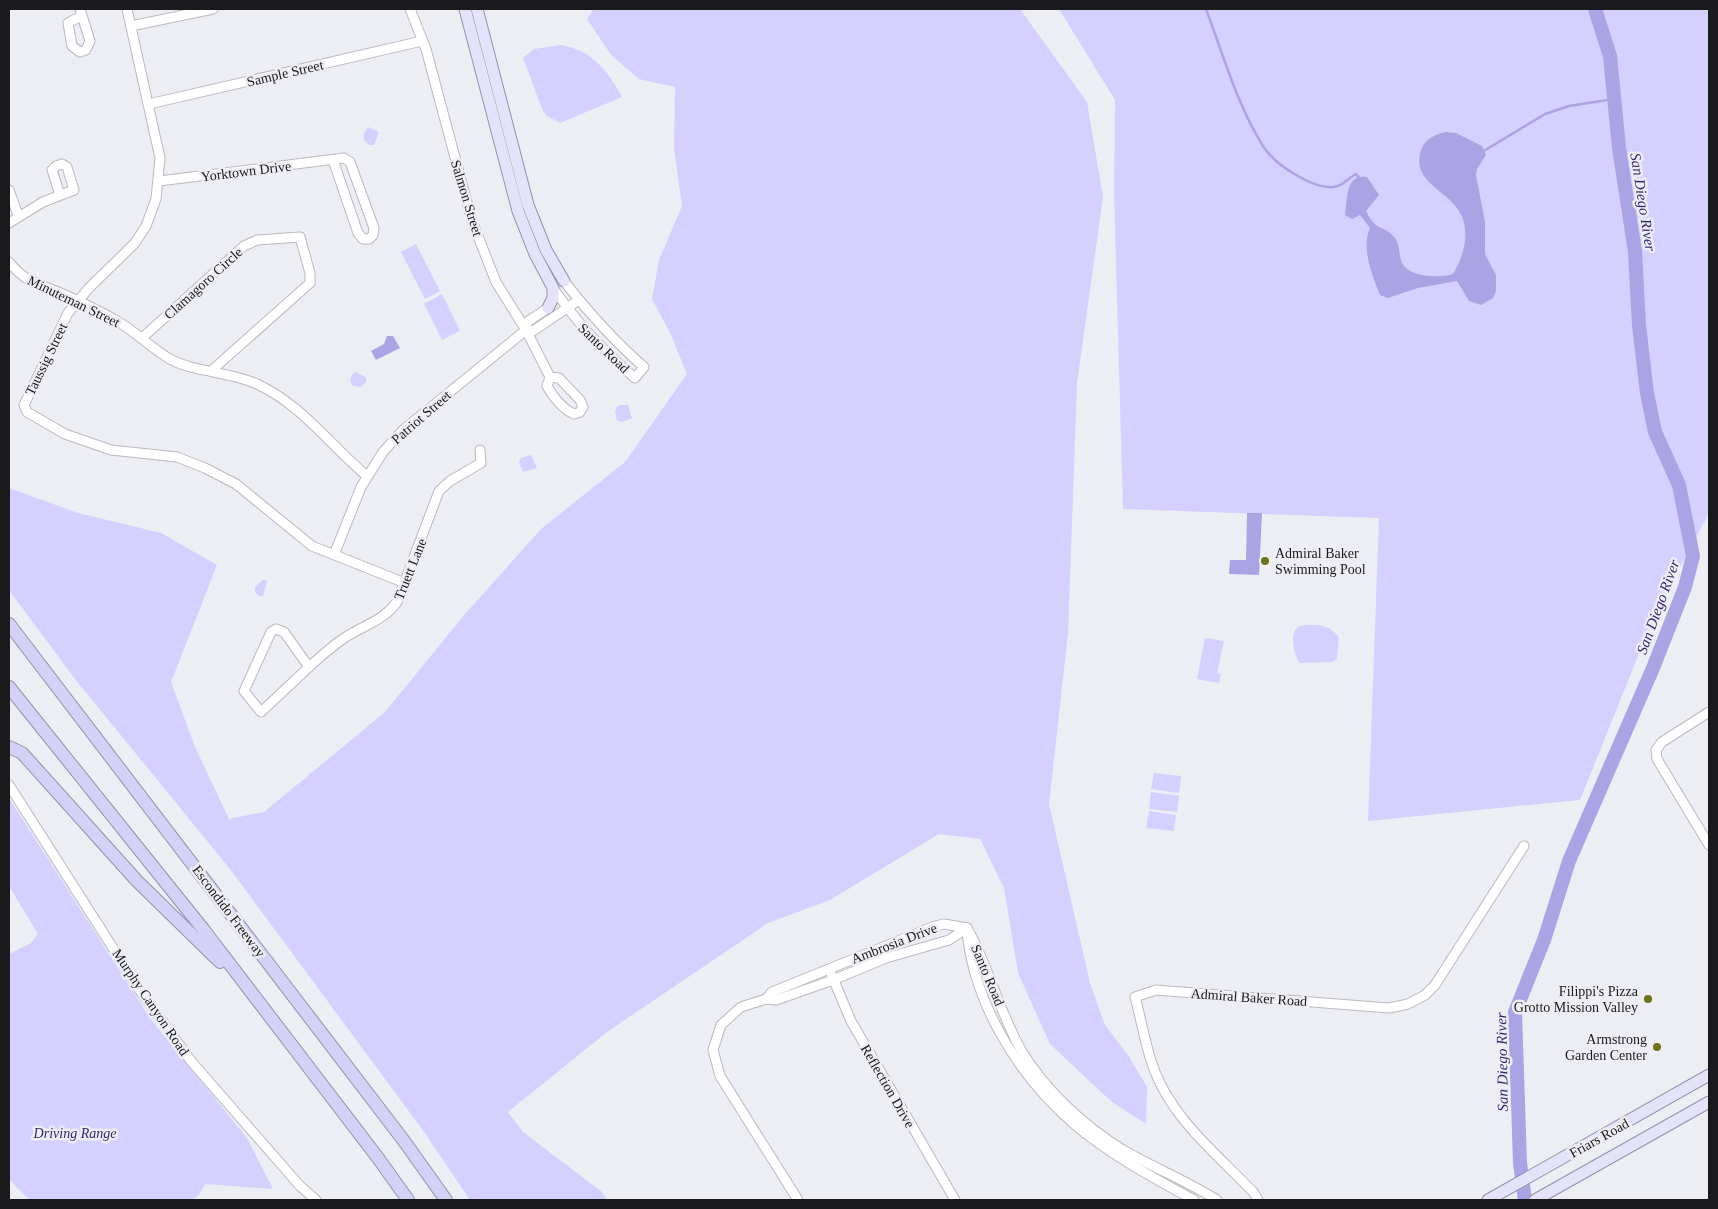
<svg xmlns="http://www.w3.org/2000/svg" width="1718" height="1209" viewBox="0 0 1718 1209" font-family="'Times New Roman',serif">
	<rect width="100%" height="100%" fill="#ededf4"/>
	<!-- green -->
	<g fill="#d4d0ff">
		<path d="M594,9H1020L1087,102L1103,197L1077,383L1068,633L1049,804L1090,983L1105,1025L1128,1055L1147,1087L1146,1124L1112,1102L1050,1044L1018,973L1004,888L980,839L939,834L830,900L768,923L607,1032L508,1112L523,1132L602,1192L607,1200H470L422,1129L230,869L75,679L9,590V488L78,513L161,533L217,565L171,682L195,747L229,819L264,812L385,712L465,614L541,529L625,462L687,374L671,335L652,299L659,260L682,206L674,148L675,87L639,79L611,55L587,19Z"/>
		<path d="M1059,9H1707L1709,13V513L1655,614L1580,800L1368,821L1379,518L1123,509L1114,193L1115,100Z"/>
		<path d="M561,45C593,51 607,70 622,97L560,123L547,116L543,111L523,58L534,49Z"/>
		<path d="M368,127L379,132L374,145H369L364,140V134Z"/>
		<path d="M416,244L440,291L425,299L401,252Z"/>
		<path d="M442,294L460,331L442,340L424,304Z"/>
		<path d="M355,372L366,377V382L361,387L353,386C349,381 350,376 355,372Z"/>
		<path d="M619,405H628L632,418L622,422L617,420L615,410Z"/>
		<path d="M531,455L537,468L523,472L519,463L521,458Z"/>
		<path d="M264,579L267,581L263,596H259L255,592V587Z"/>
		<path d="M1320,625L1331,629L1339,637L1337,659L1332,662L1300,663C1294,656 1288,630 1300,626C1306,624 1314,626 1320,625Z"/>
		<path d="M1205,638L1224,641L1217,673L1221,674L1219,683L1197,679Z"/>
		<path d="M1154,773L1181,776L1179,793L1151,789Z"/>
		<path d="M1151,792L1179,796L1177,812L1149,809Z"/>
		<path d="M9,798L150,1018L247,1138L273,1189L205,1184L199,1195L192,1200H29L9,1179V954L31,943L38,934L9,886Z"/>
		<path d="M1149,811L1176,815L1174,831L1146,828Z"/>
	</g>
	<!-- water -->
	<g fill="#aba4e4">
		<path d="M1446,132L1456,133L1482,146L1486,155L1477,169L1476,175L1485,222V254L1496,275V291L1493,298L1481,305L1469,301L1457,281L1418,288L1388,298L1380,295C1372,275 1361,248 1370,228L1360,215L1352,219L1345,215C1348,200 1344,174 1367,177L1379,195L1366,211C1377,233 1383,224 1394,237C1401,245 1398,254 1402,263C1410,278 1439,278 1453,274C1463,257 1469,238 1463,219C1453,190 1410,185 1421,150C1425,139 1435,134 1446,132Z"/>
		<path d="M387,336H393L400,348L376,360L371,351L384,344Z"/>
		<path d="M1247,513H1262L1259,575L1229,574L1230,560H1246Z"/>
	</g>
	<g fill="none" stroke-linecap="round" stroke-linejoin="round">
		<!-- stream -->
		<g stroke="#aba4e4" stroke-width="2.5">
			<path d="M1206,9C1223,54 1237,105 1263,146C1274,164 1312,189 1334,187C1343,186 1348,178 1356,174L1360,179"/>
			<path d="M1482,152L1545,114L1569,106L1614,99"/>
		</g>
		<!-- river -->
		<path stroke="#aba4e4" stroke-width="14" d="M1525,1200L1520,1163L1515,1012L1544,940L1569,861L1653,668L1685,587L1693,556L1679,485L1655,432L1647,393L1639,325L1635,252L1619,148L1610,56L1595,9"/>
		<defs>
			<g id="minor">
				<path d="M80,9L90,41L86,50L80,52L72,46L68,23L81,16"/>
				<path d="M127,9L160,158L156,199L146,226L135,243L89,288L68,313L24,405L27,412L65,434L111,450L177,457L205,468L236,484L312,546L405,583"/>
				<path d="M410,9L426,49L472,221L496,282L526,330L550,377L547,386C552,396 564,410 574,414L580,412L583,407L580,400L559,378L550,377"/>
				<path d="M131,26L213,9"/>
				<path d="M149,104L422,41"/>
				<path d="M159,181L344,158L350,162L374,228L373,235L369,239H363L358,233L333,160"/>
				<path d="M9,190L18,215"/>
				<path d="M9,223L43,202L74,190L67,167L62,164L56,166L52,170L60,195"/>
				<path d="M9,262C28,285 39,283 63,294C81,302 100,311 117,321C136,332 151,348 170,359C193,372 232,372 257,384C302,405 330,445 367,476"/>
				<path d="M553,288C577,323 603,351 635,378L644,367C614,341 589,313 564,281"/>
				<path d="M526,330L533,331L579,300"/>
				<path d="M142,338L244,246L257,240L300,237L310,273V283L211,371"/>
				<path d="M334,555L361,487L383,452L403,430L526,330L527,322L548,308"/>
				<path d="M276,629L284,632L309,667L261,712L244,691L271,632Z"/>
				<path d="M309,667C321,656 334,644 349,635C367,624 384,620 397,602L439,491L450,481L481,463L480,450"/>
				<path d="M1709,712L1662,742L1656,750L1657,759L1709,845"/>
				<path d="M9,785L141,992L191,1061L300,1186L316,1200"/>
				<path d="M967,928C989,967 999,1011 1021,1050C1045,1090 1084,1126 1123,1150C1154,1168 1187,1181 1217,1200"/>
				<path d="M967,931C974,1004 1018,1075 1073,1123C1109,1154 1152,1177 1194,1200"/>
				<path d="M829,969L851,1021L955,1200"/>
				<path d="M766,999L772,992L935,926L944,924L967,928"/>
				<path d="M798,1200L720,1076L713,1050L721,1025L741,1007L766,999L776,1000L833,980L886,958L949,940L967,928"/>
				<path d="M1258,1200L1254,1193C1223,1160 1182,1127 1161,1085C1147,1058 1143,1026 1135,997L1156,990L1389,1008L1408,1004L1425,995L1435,985L1524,846"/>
			</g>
			<g id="major">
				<path d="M465,9L518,211L535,254L553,288V298L548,308"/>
				<path d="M477,9L528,205L546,250L564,281"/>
				<path d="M1488,1200L1709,1075"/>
				<path d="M1535,1200L1709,1102"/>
			</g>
			<g id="highway">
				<path d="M9,624L404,1141L446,1200"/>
				<path d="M9,687L203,929L378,1158L408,1200"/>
				<path d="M9,747L22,753L137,881L220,962"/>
			</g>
		</defs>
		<!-- minor casing -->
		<use href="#minor" stroke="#bab9c0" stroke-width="11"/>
		<!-- major casing -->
		<use href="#major" stroke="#9391aa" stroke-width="13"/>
		<!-- highway casing -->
		<use href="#highway" stroke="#9391aa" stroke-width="14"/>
		<!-- minor -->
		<use href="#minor" stroke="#fff" stroke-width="9"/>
		<!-- major -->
		<use href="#major" stroke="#e5e3fa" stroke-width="11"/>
		<!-- highway -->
		<use href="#highway" stroke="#d4d1f6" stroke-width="12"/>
	</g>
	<!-- markers -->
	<g fill="#707216" stroke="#ededf4" stroke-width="2">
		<circle cx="1265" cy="561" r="5"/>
		<circle cx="1648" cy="999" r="5"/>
		<circle cx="1657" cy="1047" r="5"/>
	</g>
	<g text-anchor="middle" stroke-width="5" stroke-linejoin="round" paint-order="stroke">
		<!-- street labels -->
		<g font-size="14" fill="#1a1a1d" stroke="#ededf4">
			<text transform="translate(285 73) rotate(-13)" y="5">Sample Street</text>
			<text transform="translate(246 171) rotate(-7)" y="5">Yorktown Drive</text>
			<text transform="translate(467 198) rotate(73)" y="5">Salmon Street</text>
			<text transform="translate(203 283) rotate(-42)" y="5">Clamagoro Circle</text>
			<text transform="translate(74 301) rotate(26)" y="5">Minuteman Street</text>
			<text transform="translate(604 348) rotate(44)" y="5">Santo Road</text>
			<text transform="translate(46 359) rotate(-64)" y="5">Taussig Street</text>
			<text transform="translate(421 417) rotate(-41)" y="5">Patriot Street</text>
			<text transform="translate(410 569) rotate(-68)" y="5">Truett Lane</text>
			<text transform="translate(229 911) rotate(53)" y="5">Escondido Freeway</text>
			<text transform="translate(894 943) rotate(-21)" y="5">Ambrosia Drive</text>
			<text transform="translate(988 975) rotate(67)" y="5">Santo Road</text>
			<text transform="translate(1249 997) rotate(4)" y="5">Admiral Baker Road</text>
			<text transform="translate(151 1002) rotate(56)" y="5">Murphy Canyon Road</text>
			<text transform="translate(888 1086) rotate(60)" y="5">Reflection Drive</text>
			<text transform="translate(1599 1138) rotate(-29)" y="5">Friars Road</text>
		</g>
		<!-- poi labels -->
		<g font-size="14" fill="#1a1a1d" stroke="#ededf4" text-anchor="end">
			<text x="1275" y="558" text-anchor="start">Admiral Baker<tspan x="1275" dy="16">Swimming Pool</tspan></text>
			<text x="1638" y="996">Filippi's Pizza<tspan x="1638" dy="16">Grotto Mission Valley</tspan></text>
			<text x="1647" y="1044">Armstrong<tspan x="1647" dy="16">Garden Center</tspan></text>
		</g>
		<!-- park labels -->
		<g font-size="14" font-style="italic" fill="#372570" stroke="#ededf4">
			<text x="75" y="1138">Driving Range</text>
		</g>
		<!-- water labels -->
		<g font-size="15" font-style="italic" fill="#372570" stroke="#ededf4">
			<text transform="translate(1643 202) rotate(81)" y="5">San Diego River</text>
			<text transform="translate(1658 607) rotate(-70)" y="5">San Diego River</text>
			<text transform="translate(1502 1062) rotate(-91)" y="5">San Diego River</text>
		</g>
	</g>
	<!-- border -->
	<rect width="1718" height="1209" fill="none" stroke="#1a1a1d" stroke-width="20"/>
</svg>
